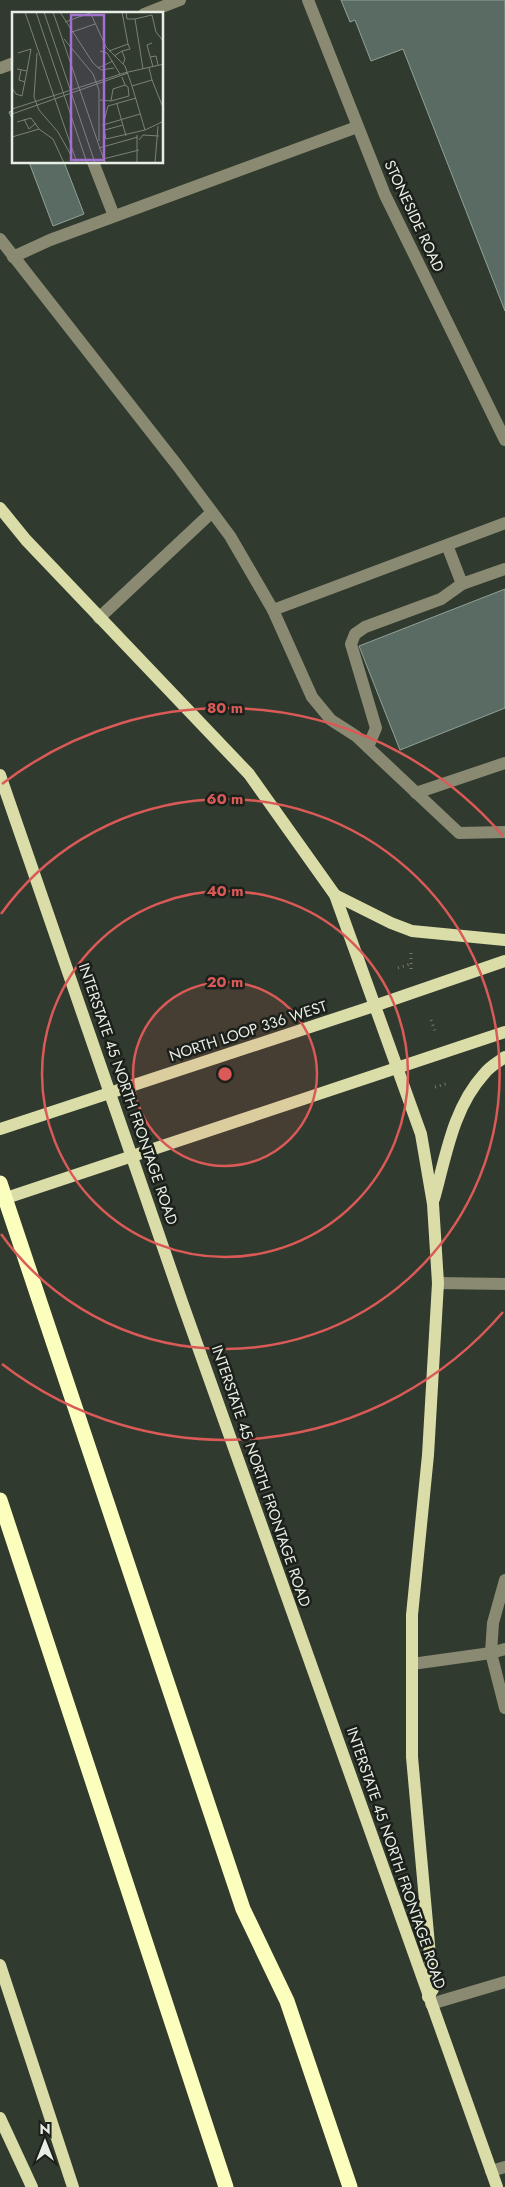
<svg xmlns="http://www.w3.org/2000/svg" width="505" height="2187" viewBox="0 0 505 2187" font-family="Jost,sans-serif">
	<rect width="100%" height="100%" fill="#313a2e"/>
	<!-- building -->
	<g fill="#596b63" stroke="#8fa299">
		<path d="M341,0H505V311L403,49L371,61L355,20L350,22Z"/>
		<path d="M14,110V123L9,112Z"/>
		<path d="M29,162H64L84,214L53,226Z"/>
		<path d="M505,589V708L400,750L359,646Z"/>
	</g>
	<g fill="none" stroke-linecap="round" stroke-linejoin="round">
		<!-- path -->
		<g stroke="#737b70" stroke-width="3" stroke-dasharray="1 4" stroke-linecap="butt">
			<path d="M411,953V969"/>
			<path d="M398,968L410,964"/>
			<path d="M431,1020L436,1034"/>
			<path d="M435,1087L449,1083"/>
		</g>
		<!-- minor -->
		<g stroke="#898a71" stroke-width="12">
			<path d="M308,0L385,195L505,440"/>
			<path d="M144,14L180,0"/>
			<path d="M0,68L14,63"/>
			<path d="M93,162L114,216"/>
			<path d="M0,239L177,465L230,536L273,610L312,697L331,720L356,736L459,833L505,832"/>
			<path d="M13,257L50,240L357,127"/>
			<path d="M447,545L462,584L505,569"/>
			<path d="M273,610L505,523"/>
			<path d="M99,618L212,512"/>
			<path d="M368,747L376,728L351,644L355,634L365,627L441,599L462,584"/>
			<path d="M416,793L505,763"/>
			<path d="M438,1283L505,1284"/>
			<path d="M505,1580L493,1623L491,1653L505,1708"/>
			<path d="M412,1664L491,1653L505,1649"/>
			<path d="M431,2004L505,1982"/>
			<path d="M491,2171L505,2167"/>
		</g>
		<!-- major -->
		<g stroke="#dbdda8" stroke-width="12">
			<path d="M0,508L26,540L249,774L335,895L421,1134L433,1204L438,1283L428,1455L412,1615V1757L433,1989L428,1997"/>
			<path d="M0,775L182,1302L497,2187"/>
			<path d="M335,895L391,923L412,931L505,940"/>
			<path d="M0,1129L374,1006L505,961"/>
			<path d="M434,1199C446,1156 453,1108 484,1074C489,1067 498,1062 505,1057"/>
			<path d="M0,1200L505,1032"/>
			<path d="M0,1965L73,2187"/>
			<path d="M0,2118L32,2187"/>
		</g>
		<!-- highway -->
		<g stroke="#fcfebd" stroke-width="15">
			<path d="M0,1183L243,1909L287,2001L350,2187"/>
			<path d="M0,1500L226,2187"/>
		</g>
	</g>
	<!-- distance rings -->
	<circle cx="225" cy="1074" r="92" fill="#da5a58" fill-opacity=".12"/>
	<g fill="none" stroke="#da5a58" stroke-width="2.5">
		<circle cx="225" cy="1074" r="92"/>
		<circle cx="225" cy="1074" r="183"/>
		<path d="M1 914A275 275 0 1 1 1 1234"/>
		<path d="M503 1312A366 366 0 0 1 2 1364M2 784A366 366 0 0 1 503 836"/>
	</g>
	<g text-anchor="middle" stroke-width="5" stroke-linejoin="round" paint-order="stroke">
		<!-- street labels -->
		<g font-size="15" fill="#e8eee6" stroke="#1c201a">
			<text transform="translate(414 216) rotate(65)" y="5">STONESIDE ROAD</text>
			<text transform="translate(248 1031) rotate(-18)" y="5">NORTH LOOP 336 WEST</text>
			<text transform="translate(128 1094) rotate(71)" y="5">INTERSTATE 45 NORTH FRONTAGE ROAD</text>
			<text transform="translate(261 1476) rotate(71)" y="5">INTERSTATE 45 NORTH FRONTAGE ROAD</text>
			<text transform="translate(396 1858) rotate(71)" y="5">INTERSTATE 45 NORTH FRONTAGE ROAD</text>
		</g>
	</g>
	<!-- overview -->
	<g transform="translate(12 12)">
		<rect width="151" height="151" fill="#313a2e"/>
		<path fill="none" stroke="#7a8278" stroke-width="1" d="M13,0L65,151M24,0L75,151M32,0L83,151M41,0L93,151M48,0L81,51L89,58L102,56M78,0L94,35L113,54L120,74L140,68L137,56M110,0L116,32M114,0L115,7H123M53,10L78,1M60,20L83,12M52,27L81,62L87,78V129M140,31L135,33L141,55M88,39L95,41L108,62M97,39L116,32L118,37L110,39M6,41L19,37L15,59M25,41L22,85L27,98L46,120L60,145M102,44L110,39L113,47L111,52M138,45L144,44L146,53M86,56L101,49M131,57L123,7L140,3L144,20L152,30M9,58L7,68L13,70M140,68L152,98M120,74L133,118L94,127L91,113L96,94L124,86M0,76L4,82L10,84L15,59L5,57M88,88L99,89L101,77L113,73L110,65M99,89L117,84L116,75L113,73M105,92L114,124M0,97L112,61L152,52M0,102L116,61M12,107L17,117L24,111M5,110L19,106L27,117M91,113L128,102M93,118L111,113M133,118L152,109M125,123V151M0,125L27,117L41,127L52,151M127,128L131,123L147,124M87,136L126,125M91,147L127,138M143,151L146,114"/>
		<path fill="#a170cd" fill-opacity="0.15" stroke="#a170cd" stroke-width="2.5" d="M59,3H92V148H59Z"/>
		<rect width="151" height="151" fill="none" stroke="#e8eee6" stroke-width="2.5"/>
	</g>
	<circle cx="225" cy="1074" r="8" fill="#da5a58" stroke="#1c201a" stroke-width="2.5"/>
	<g font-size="15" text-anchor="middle" font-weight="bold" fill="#da5a58" stroke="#1c201a" stroke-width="5" stroke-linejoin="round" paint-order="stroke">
		<text x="225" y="713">80 m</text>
		<text x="225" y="804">60 m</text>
		<text x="225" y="896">40 m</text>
		<text x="225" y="987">20 m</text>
	</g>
	<!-- north arrow -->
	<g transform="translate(45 2142)" stroke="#1c201a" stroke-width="4" paint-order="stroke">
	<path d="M0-4L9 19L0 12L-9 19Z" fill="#e8eee6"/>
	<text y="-8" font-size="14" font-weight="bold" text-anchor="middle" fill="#e8eee6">N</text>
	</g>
</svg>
